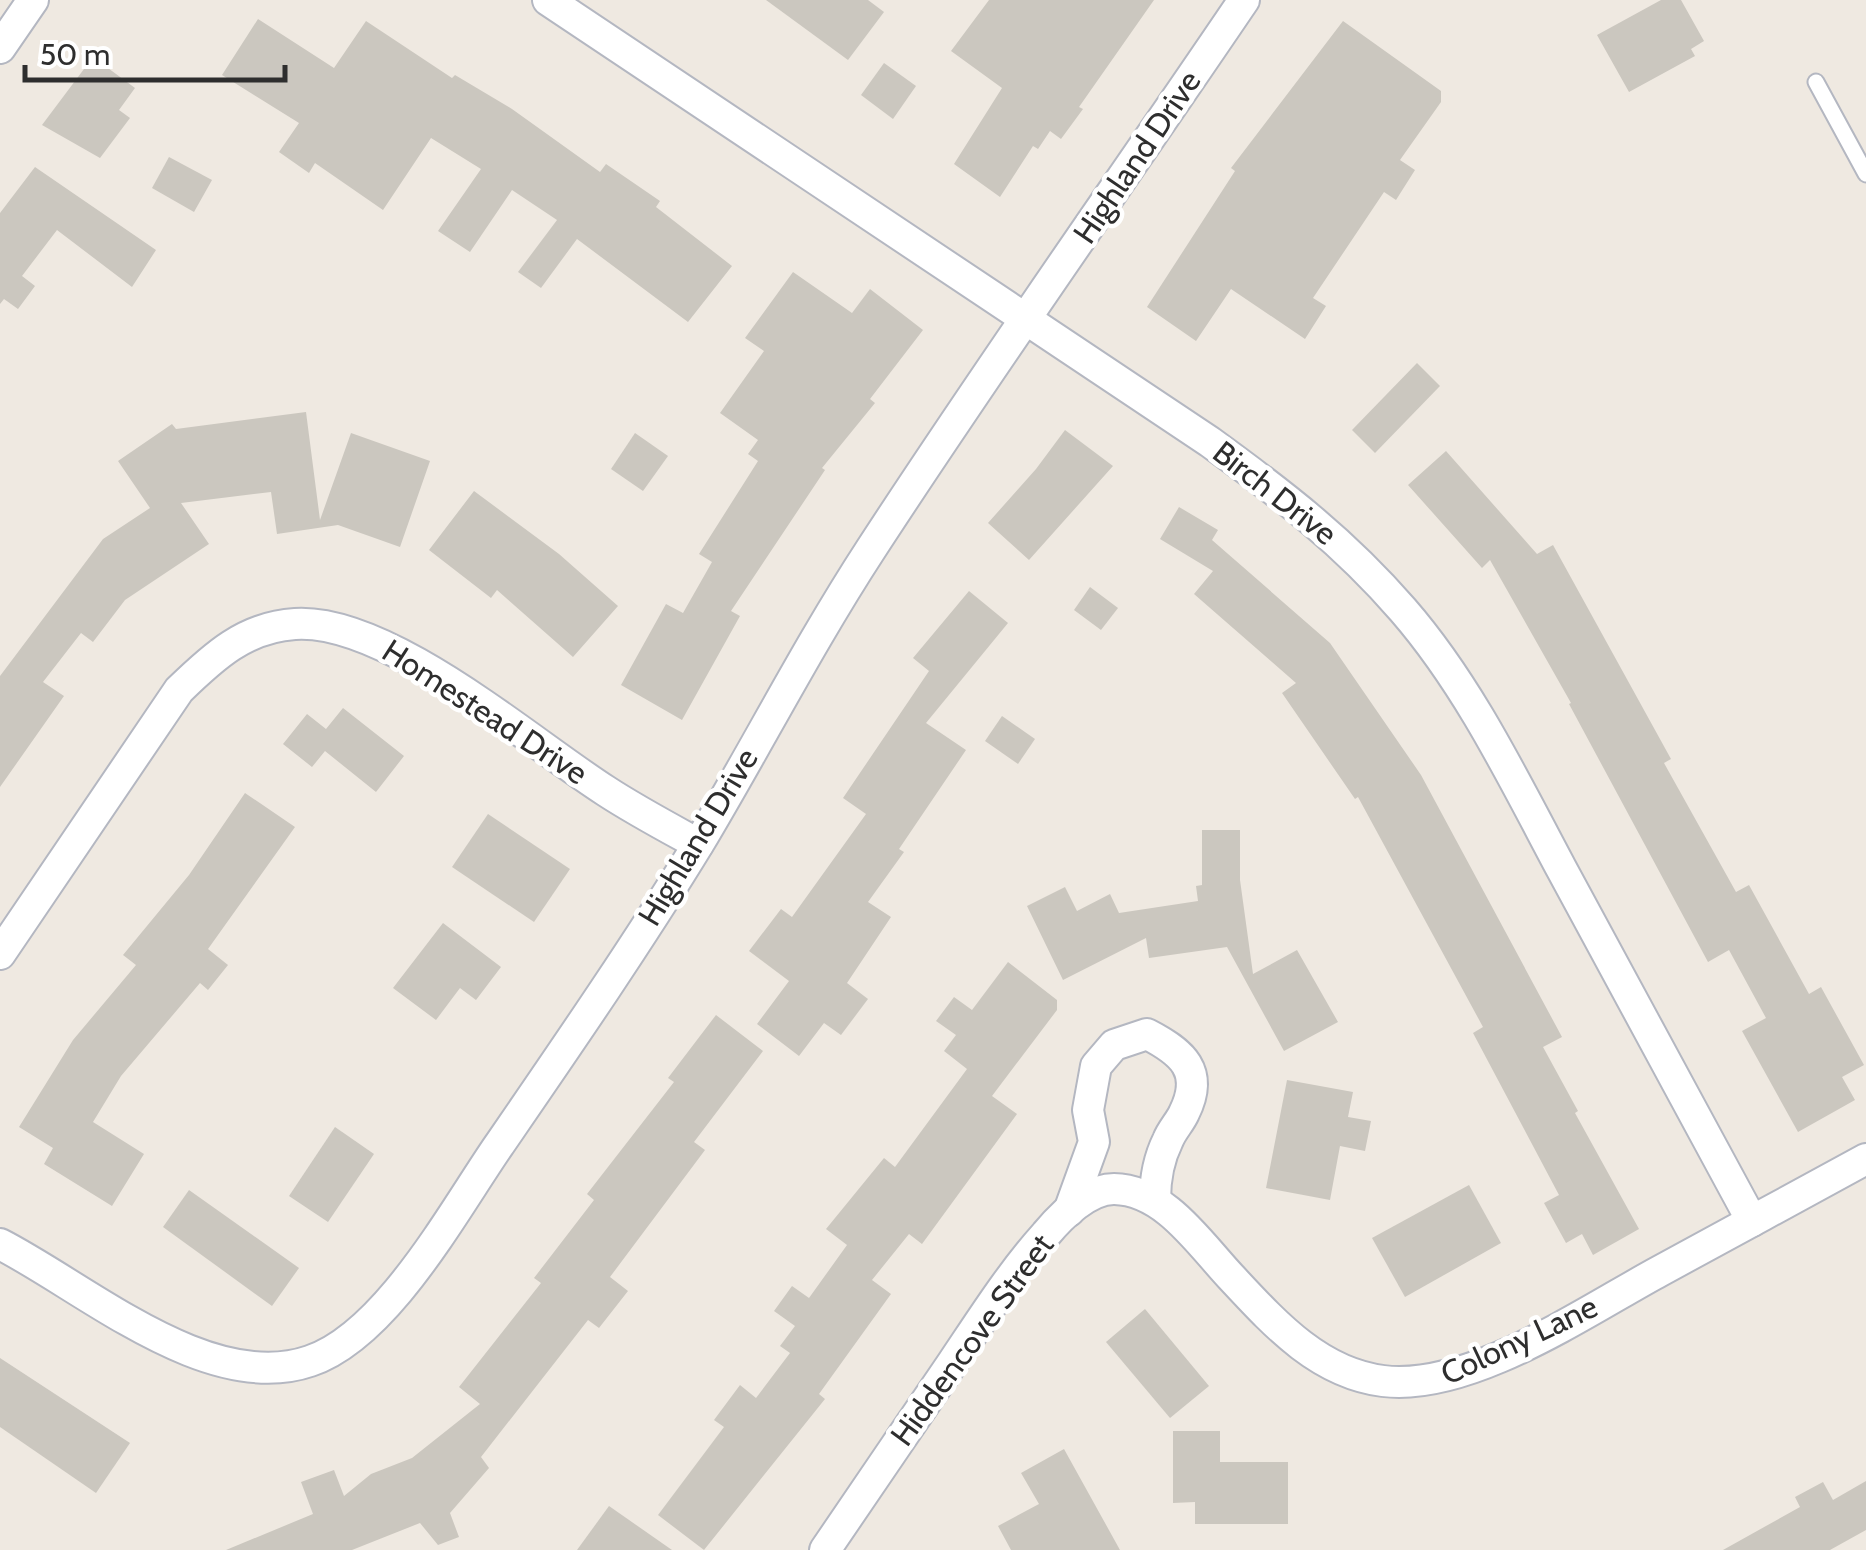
<svg xmlns="http://www.w3.org/2000/svg" width="1866" height="1550" viewBox="0 0 1866 1550" font-family="Cabin,sans-serif">
	<rect width="100%" height="100%" fill="#efe9e1"/>
	<!-- building -->
	<g fill="#cbc7bf">
		<path d="M766,0H868L884,12L848,60Z"/>
		<path d="M989,0H1154L1079,107L1083,109L1061,139L1050,131L1038,149L1033,146L1000,197L954,164L1002,88L951,51Z"/>
		<path d="M1661,0H1681L1704,41L1691,49L1695,56L1629,92L1597,35Z"/>
		<path d="M258,19L334,68L366,21L452,78L455,75L512,109L600,172L606,164L660,201L656,207L732,266L688,322L577,239L541,288L518,272L557,220L512,190L470,252L438,231L481,169L431,138L383,210L315,163L309,173L279,152L299,123L222,75Z"/>
		<path d="M1343,21L1441,91V102L1400,160L1415,170L1396,200L1384,192L1313,298L1326,306L1305,339L1231,289L1196,341L1147,307L1235,171L1231,168Z"/>
		<path d="M93,57L135,88L119,110L130,118L100,158L42,125Z"/>
		<path d="M884,63L916,86L893,119L861,95Z"/>
		<path d="M169,157L212,180L194,212L152,188Z"/>
		<path d="M35,167L156,250L132,287L57,230L22,276L35,286L18,309L4,299L0,304V213Z"/>
		<path d="M793,272L852,313L870,289L923,330L870,399L875,403L822,468L825,470L731,611L740,616L682,720L621,685L666,604L683,613L712,562L699,554L758,461L748,454L758,440L720,413L764,351L745,338Z"/>
		<path d="M1417,363L1440,386L1375,453L1352,430Z"/>
		<path d="M306,412L320,520L351,433L430,461L400,547L338,525L277,534L271,492L181,503L209,544L125,600L93,642L81,633L43,682L64,696L0,787V676L103,539L150,508L118,461L172,424L176,429Z"/>
		<path d="M1065,430L1113,466L1029,560L988,523L1036,469Z"/>
		<path d="M635,433L668,456L643,491L611,469Z"/>
		<path d="M1446,451L1537,554L1553,545L1671,759L1664,763L1736,892L1749,885L1809,994L1821,987L1864,1065L1842,1077L1855,1100L1798,1132L1742,1031L1766,1018L1729,950L1708,962L1569,704L1571,703L1490,560L1482,568L1408,485Z"/>
		<path d="M474,491L559,554L618,606L573,657L497,590L491,598L429,550Z"/>
		<path d="M1179,507L1218,530L1212,540L1330,643L1421,775L1562,1037L1543,1047L1578,1111L1575,1113L1639,1229L1593,1255L1582,1234L1566,1243L1544,1203L1559,1195L1473,1033L1483,1027L1358,797L1355,799L1282,693L1296,683L1194,594L1213,571L1160,539Z"/>
		<path d="M1090,587L1118,608L1101,630L1074,610Z"/>
		<path d="M969,591L1008,623L926,723L966,750L899,849L904,852L868,902L891,917L847,983L868,999L841,1035L824,1023L799,1056L757,1024L789,981L749,951L781,909L792,917L866,814L843,798L929,671L913,658Z"/>
		<path d="M343,708L404,756L376,792L325,751L312,767L283,744L307,714L326,729Z"/>
		<path d="M1002,716L1035,739L1018,764L985,741Z"/>
		<path d="M245,793L295,827L208,949L228,965L208,990L200,983L121,1076L93,1122L144,1154L112,1206L44,1164L53,1148L19,1127L73,1040L136,965L123,955L189,875Z"/>
		<path d="M488,814L570,869L534,922L452,867Z"/>
		<path d="M1202,830H1240V880L1253,974L1297,950L1338,1022L1284,1051L1227,947L1149,958L1146,938L1063,980L1027,906L1065,887L1077,911L1110,894L1119,913L1198,901L1196,886L1202,885Z"/>
		<path d="M443,923L501,967L476,1000L460,988L436,1020L393,988Z"/>
		<path d="M1008,962L1057,1000V1010L992,1096L1017,1114L922,1244L909,1234L872,1280L891,1294L819,1394L825,1399L704,1550L658,1515L724,1427L714,1420L740,1385L756,1398L790,1353L780,1346L795,1326L774,1311L792,1286L809,1298L847,1245L826,1229L884,1158L895,1167L967,1069L944,1051L956,1035L936,1021L954,997L972,1010Z"/>
		<path d="M716,1015L763,1051L694,1142L705,1150L610,1277L628,1291L599,1328L588,1320L481,1457L489,1468L450,1513L459,1537L438,1545L420,1523L352,1550H226L313,1514L301,1482L334,1470L344,1496L371,1474L412,1458L480,1404L459,1387L541,1283L534,1278L594,1200L587,1194L674,1082L668,1078Z"/>
		<path d="M1287,1080L1353,1092L1348,1117L1371,1121L1365,1151L1340,1146L1330,1200L1266,1188Z"/>
		<path d="M335,1127L374,1154L328,1222L289,1196Z"/>
		<path d="M1469,1185L1501,1243L1405,1297L1372,1238Z"/>
		<path d="M189,1190L299,1268L272,1306L163,1227Z"/>
		<path d="M1145,1309L1209,1386L1170,1418L1106,1342Z"/>
		<path d="M0,1358L130,1443L96,1493L0,1427Z"/>
		<path d="M1173,1431H1220V1462H1288V1524H1195V1502L1173,1503Z"/>
		<path d="M1064,1449L1120,1550H1011L998,1526L1039,1504L1021,1473Z"/>
		<path d="M1866,1481V1530L1830,1550H1723L1800,1507L1795,1497L1823,1482L1833,1500Z"/>
		<path d="M609,1506L672,1550H577Z"/>
	</g>
	<g fill="none" stroke-linecap="round" stroke-linejoin="round">
		<defs>
			<path id="service" d="M1816,82L1866,174"/>
			<g id="minor">
				<path d="M548,0L1210,442C1283,495 1344,542 1403,610C1469,686 1514,780 1561,868C1625,985 1688,1103 1752,1221"/>
				<path d="M0,48L33,0"/>
				<path d="M0,954L179,690C213,657 245,627 295,624C387,618 528,741 606,791C635,810 667,827 698,844"/>
				<path d="M1069,1211L1094,1142L1088,1110L1096,1066L1114,1045L1147,1034C1182,1052 1205,1071 1184,1113C1180,1122 1172,1130 1168,1140C1158,1160 1155,1178 1155,1200"/>
				<path d="M0,1244C86,1288 209,1396 310,1361C387,1335 454,1210 499,1145C567,1046 636,946 699,843C757,746 809,644 871,549C992,363 1120,183 1244,0"/>
				<path d="M825,1550C868,1487 910,1425 953,1362C982,1319 1011,1273 1046,1234C1061,1216 1088,1189 1114,1189C1165,1190 1199,1243 1231,1277C1273,1322 1318,1373 1383,1381C1469,1392 1586,1311 1660,1271C1729,1234 1797,1196 1866,1159"/>
			</g>
		</defs>
		<!-- service casing -->
		<use href="#service" stroke="#b4b7c1" stroke-width="19"/>
		<!-- minor casing -->
		<use href="#minor" stroke="#b4b7c1" stroke-width="34"/>
		<!-- service -->
		<use href="#service" stroke="#fff" stroke-width="15"/>
		<!-- minor -->
		<use href="#minor" stroke="#fff" stroke-width="30"/>
	</g>
	<g text-anchor="middle" stroke-width="9" stroke-linejoin="round" paint-order="stroke">
		<!-- street labels -->
		<g font-size="32" fill="#2e2e2e" stroke="#fff">
			<text transform="translate(1137 157) rotate(-56)" y="11">Highland Drive</text>
			<text transform="translate(1275 493) rotate(38)" y="11">Birch Drive</text>
			<text transform="translate(485 712) rotate(33)" y="11">Homestead Drive</text>
			<text transform="translate(698 837) rotate(-59)" y="11">Highland Drive</text>
			<text transform="translate(972 1340) rotate(-54)" y="11">Hiddencove Street</text>
			<text transform="translate(1519 1340) rotate(-25)" y="11">Colony Lane</text>
		</g>
	</g>
	<!-- scale -->
	<path d="M25 65v15h260v-15" fill="none" stroke="#2e2e2e" stroke-width="5"/>
	<text x="40" y="65" font-size="30" fill="#2e2e2e" stroke="#ffffff" stroke-width="8" paint-order="stroke">50 m</text>
</svg>
